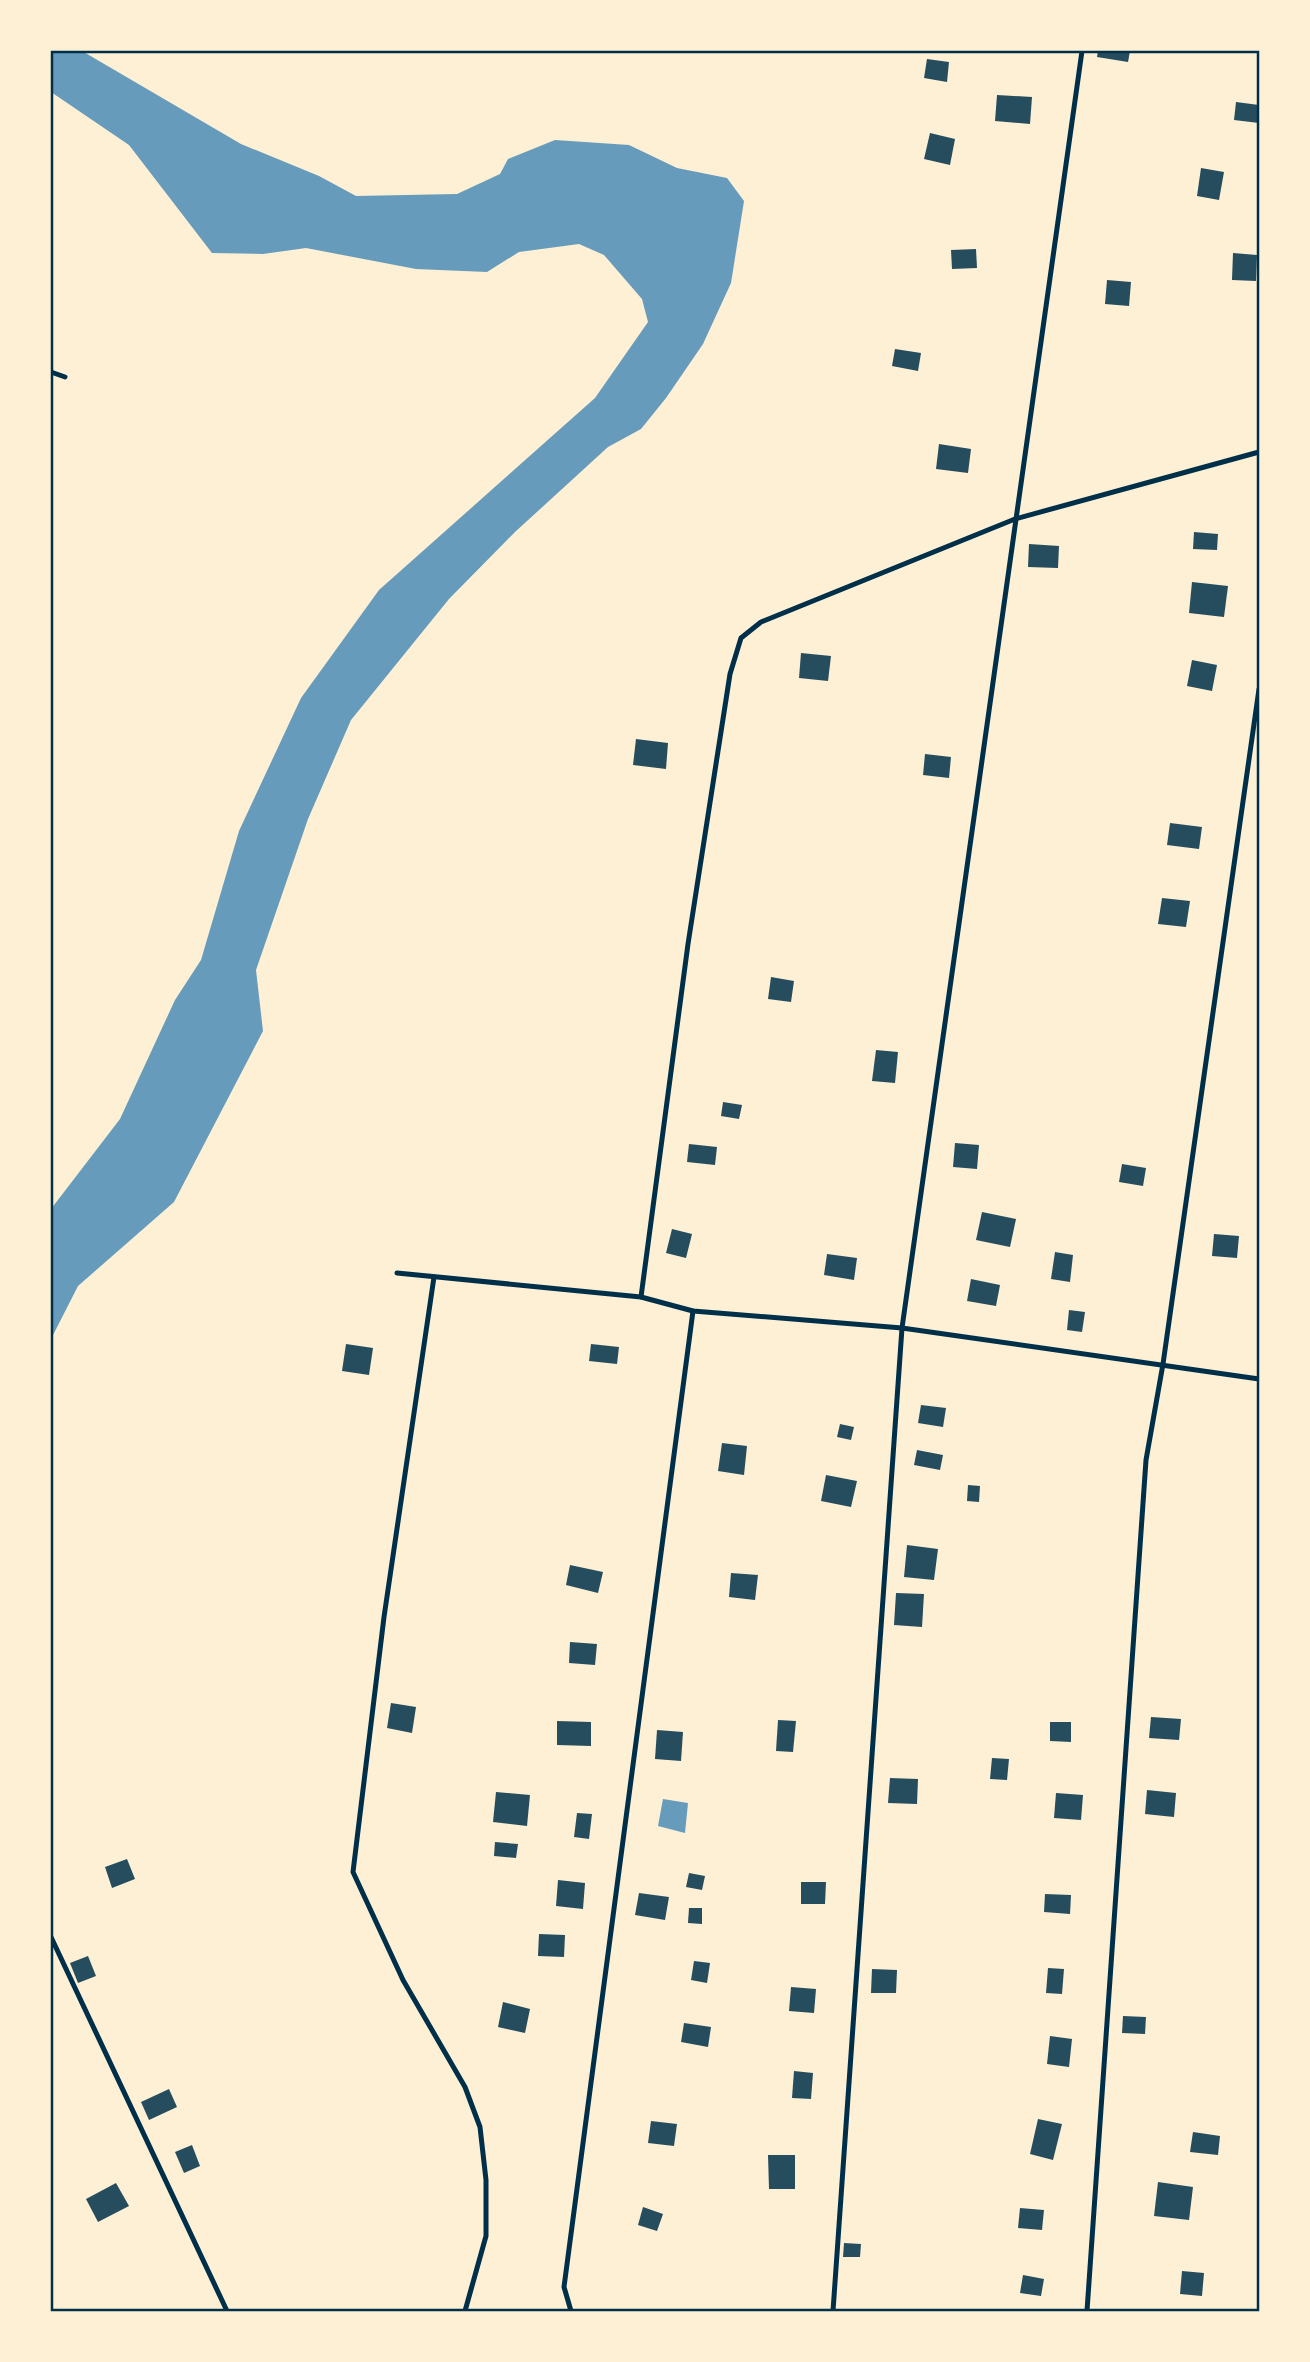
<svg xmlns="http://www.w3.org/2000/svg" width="1310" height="2362" viewBox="0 0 1310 2362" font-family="'Golos Text',sans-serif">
	<rect width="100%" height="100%" fill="#fdf0d5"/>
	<!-- water -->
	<g fill="#669bbc">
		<path d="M51,51H82L241,144L319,176L356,196L457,194L500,174L508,159L555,140L629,145L677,168L727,178L744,201L731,283L703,344L666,398L641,429L608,447L515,532L449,599L351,720L308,819L256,970L263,1031L174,1202L78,1286L51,1339V1209L120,1119L175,1000L201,960L239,831L301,698L379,590L595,398L648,322L642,299L604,255L579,244L519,252L487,272L416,269L306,248L263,254L212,253L129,145L51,92Z"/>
		<path d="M663,1799L688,1803L685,1833L658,1826Z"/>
	</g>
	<!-- building -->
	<g fill="#264d5e">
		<path d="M1098,51H1130L1128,62L1097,57Z"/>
		<path d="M927,59L949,62L947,82L924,78Z"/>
		<path d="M997,95L1032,97L1030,124L995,121Z"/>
		<path d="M1236,102L1259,105V123L1234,120Z"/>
		<path d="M930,133L955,139L950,165L924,159Z"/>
		<path d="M1201,168L1224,172L1219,200L1197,196Z"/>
		<path d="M976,249L977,268L952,269L951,250Z"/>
		<path d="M1233,253L1257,255L1256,281L1232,280Z"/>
		<path d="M1107,280L1131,282L1129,306L1105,304Z"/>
		<path d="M895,349L921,353L918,371L892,366Z"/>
		<path d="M939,444L971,449L968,473L936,469Z"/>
		<path d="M1194,532L1218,534L1217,550L1193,549Z"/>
		<path d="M1029,544L1059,546L1058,568L1028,567Z"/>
		<path d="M1192,582L1228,586L1224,617L1189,613Z"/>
		<path d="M801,653L831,656L828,681L799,678Z"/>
		<path d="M1192,660L1217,665L1212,691L1187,686Z"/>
		<path d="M636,739L668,743L666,769L633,765Z"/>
		<path d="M925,754L951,757L949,778L923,775Z"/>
		<path d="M1170,823L1202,827L1199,849L1167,845Z"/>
		<path d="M1162,898L1190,901L1186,927L1158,924Z"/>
		<path d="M771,977L794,981L791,1002L768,999Z"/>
		<path d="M876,1050L898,1052L895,1083L872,1081Z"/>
		<path d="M723,1102L742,1105L739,1119L721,1116Z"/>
		<path d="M955,1143L979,1145L977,1169L953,1167Z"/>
		<path d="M689,1144L717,1147L715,1165L687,1162Z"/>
		<path d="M1122,1164L1146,1168L1143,1186L1119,1182Z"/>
		<path d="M982,1212L1016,1219L1010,1247L976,1240Z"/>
		<path d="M672,1229L692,1234L686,1258L666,1253Z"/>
		<path d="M1214,1234L1239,1236L1237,1258L1212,1256Z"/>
		<path d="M1055,1252L1073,1255L1070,1282L1051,1279Z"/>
		<path d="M827,1254L857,1258L854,1280L824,1275Z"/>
		<path d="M971,1279L1000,1285L996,1306L967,1301Z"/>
		<path d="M1069,1310L1085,1312L1082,1332L1067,1330Z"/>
		<path d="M346,1344L373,1348L369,1375L342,1371Z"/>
		<path d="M591,1344L619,1347L617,1364L589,1361Z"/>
		<path d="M921,1405L946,1408L943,1427L918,1423Z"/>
		<path d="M840,1424L854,1427L851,1440L837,1437Z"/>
		<path d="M722,1443L747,1446L744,1475L718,1471Z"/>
		<path d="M917,1450L943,1455L940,1470L914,1465Z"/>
		<path d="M826,1475L857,1481L851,1507L821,1501Z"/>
		<path d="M968,1485L980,1486L979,1502L967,1501Z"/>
		<path d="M907,1545L938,1549L934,1580L904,1577Z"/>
		<path d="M570,1565L603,1572L598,1593L566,1585Z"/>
		<path d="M731,1573L758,1575L755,1600L729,1597Z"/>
		<path d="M896,1593L924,1594L922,1627L894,1625Z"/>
		<path d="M570,1642L597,1644L595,1665L569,1663Z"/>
		<path d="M391,1703L416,1707L412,1733L387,1728Z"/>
		<path d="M1151,1717L1181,1719L1179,1740L1149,1738Z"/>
		<path d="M778,1720L796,1721L793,1752L776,1751Z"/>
		<path d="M557,1721L591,1722V1746L557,1745Z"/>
		<path d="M1050,1722H1071V1742L1050,1741Z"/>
		<path d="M657,1730L683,1732L681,1761L655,1759Z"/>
		<path d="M992,1758L1009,1759L1007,1780L990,1779Z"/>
		<path d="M890,1778L918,1779L917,1804L888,1803Z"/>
		<path d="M1147,1790L1176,1793L1174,1817L1145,1814Z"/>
		<path d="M496,1792L530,1795L527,1826L493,1822Z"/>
		<path d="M1056,1793L1083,1795L1081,1820L1054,1818Z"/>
		<path d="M577,1813L592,1814L589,1839L574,1837Z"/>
		<path d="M495,1842L518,1844L516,1858L494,1856Z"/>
		<path d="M127,1859L135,1879L112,1888L105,1867Z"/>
		<path d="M689,1873L705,1876L702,1890L686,1887Z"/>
		<path d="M558,1880L585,1883L583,1909L556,1906Z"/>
		<path d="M801,1882H826L825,1904H801Z"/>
		<path d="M639,1893L669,1897L665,1920L635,1915Z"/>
		<path d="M1045,1894L1071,1895L1070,1914L1044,1912Z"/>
		<path d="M689,1908H702V1924L688,1923Z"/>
		<path d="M539,1934L565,1935L564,1957L538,1956Z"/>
		<path d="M88,1956L96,1976L78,1983L70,1963Z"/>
		<path d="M694,1961L710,1963L707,1983L691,1980Z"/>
		<path d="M1048,1968L1064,1969L1062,1994L1046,1993Z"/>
		<path d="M872,1969L897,1970L896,1993H871Z"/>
		<path d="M791,1987L816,1989L814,2013L789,2011Z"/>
		<path d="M503,2002L530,2009L525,2033L498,2027Z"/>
		<path d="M1123,2016L1146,2017L1145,2034L1122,2033Z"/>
		<path d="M684,2023L711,2027L708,2047L681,2042Z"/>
		<path d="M1050,2036L1072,2039L1069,2067L1047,2064Z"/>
		<path d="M794,2071L813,2073L811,2099L792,2098Z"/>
		<path d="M169,2089L177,2107L149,2120L141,2102Z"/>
		<path d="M1038,2119L1062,2124L1053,2160L1030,2154Z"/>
		<path d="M651,2121L677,2124L674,2146L648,2143Z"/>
		<path d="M1193,2132L1220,2136L1218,2155L1190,2152Z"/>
		<path d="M192,2145L200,2166L184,2173L175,2152Z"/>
		<path d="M768,2155H795V2189H769Z"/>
		<path d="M1158,2182L1193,2187L1189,2220L1154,2216Z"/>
		<path d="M116,2183L129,2206L98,2222L86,2199Z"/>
		<path d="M643,2207L663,2214L657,2231L638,2225Z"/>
		<path d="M1020,2208L1044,2210L1042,2230L1018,2228Z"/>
		<path d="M844,2243L861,2244L860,2257H843Z"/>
		<path d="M1182,2271L1204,2273L1202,2296L1180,2294Z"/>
		<path d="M1023,2275L1044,2279L1041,2296L1020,2293Z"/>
	</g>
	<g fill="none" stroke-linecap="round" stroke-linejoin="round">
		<!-- service -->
		<g stroke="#003049" stroke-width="5">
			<path d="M51,372L65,377"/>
			<path d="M397,1273L641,1297L693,1311L902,1328L1259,1379"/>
			<path d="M434,1277L384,1617L353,1872L403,1980L465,2087L480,2127L486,2180V2236L465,2311"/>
			<path d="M641,1297L688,944L730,674L741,638L761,622L1015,519L1259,452"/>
			<path d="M51,1937L227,2311"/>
			<path d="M571,2311L564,2287L693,1311"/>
			<path d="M833,2311L902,1328L1082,51"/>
			<path d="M1087,2311L1146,1460L1163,1364L1259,689"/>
		</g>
	</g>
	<!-- border -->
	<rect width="1310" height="2362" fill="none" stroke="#fdf0d5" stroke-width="105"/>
	<rect x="52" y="52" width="1206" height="2258" fill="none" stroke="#003049" stroke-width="2.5"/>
</svg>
